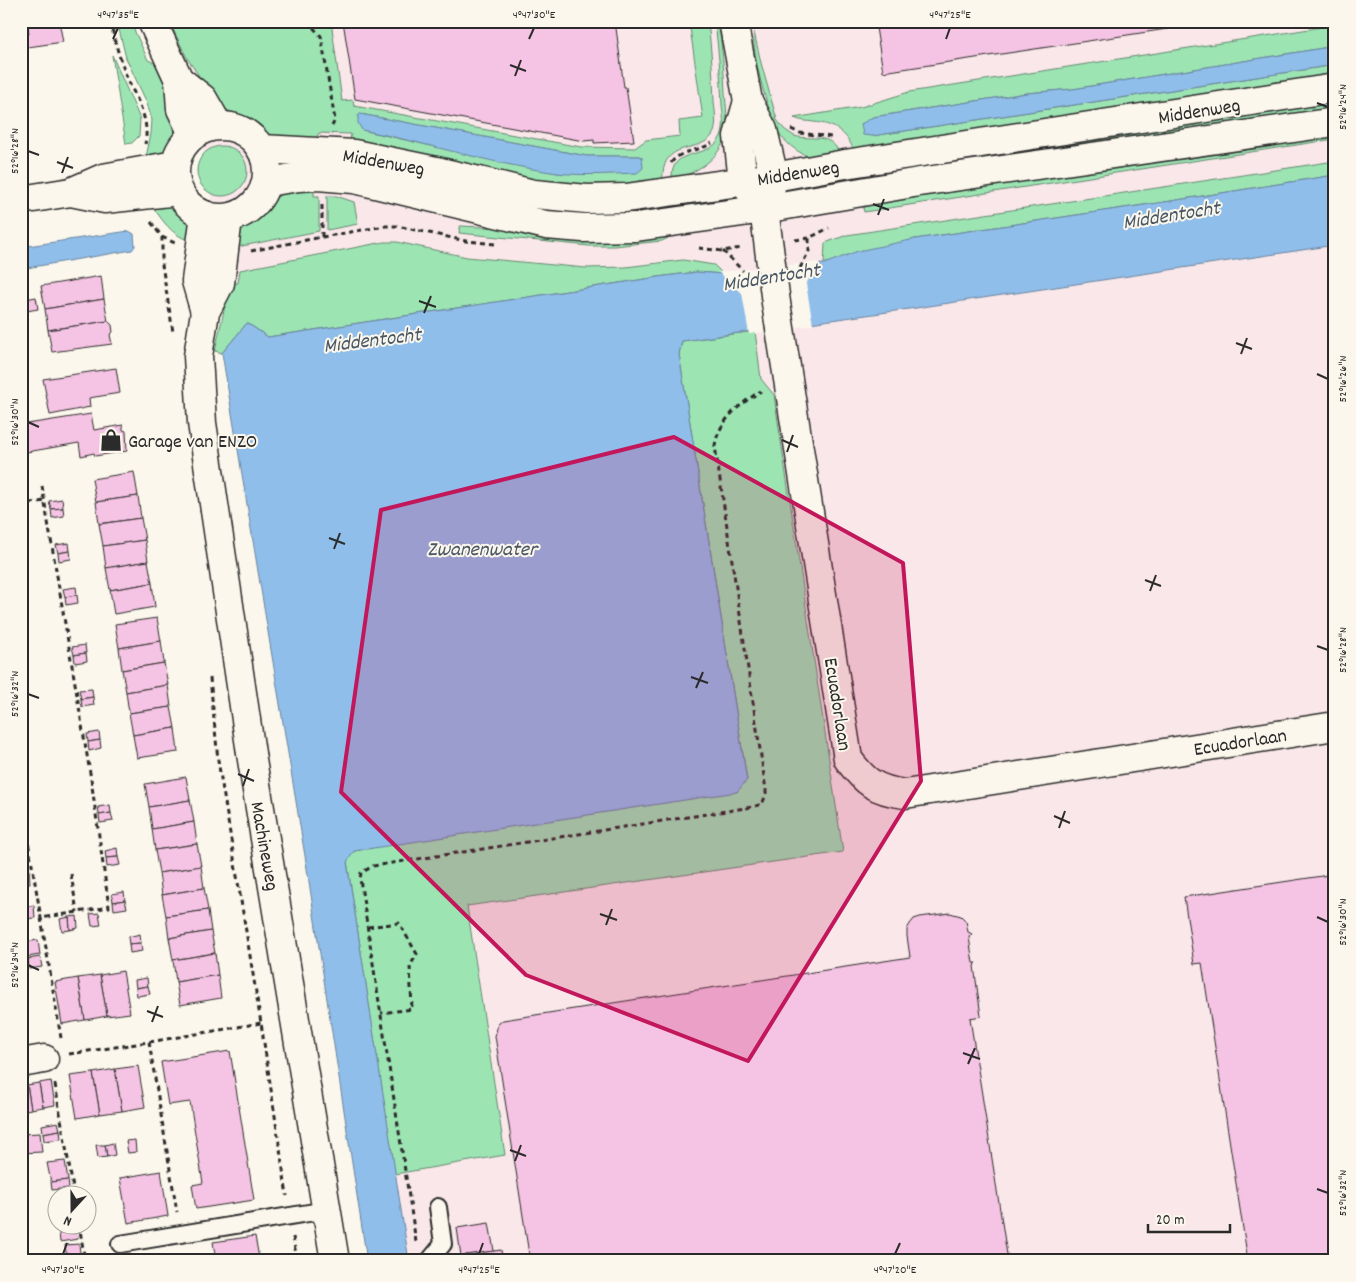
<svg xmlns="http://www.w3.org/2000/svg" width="1356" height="1282" viewBox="0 0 1356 1282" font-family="Dekko,sans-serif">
	<rect width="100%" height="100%" fill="#fbf7ec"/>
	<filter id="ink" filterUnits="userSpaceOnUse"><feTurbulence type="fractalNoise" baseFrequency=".02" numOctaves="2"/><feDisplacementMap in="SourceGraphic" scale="10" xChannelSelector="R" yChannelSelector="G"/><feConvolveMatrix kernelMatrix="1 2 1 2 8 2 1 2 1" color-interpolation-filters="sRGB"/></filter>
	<g filter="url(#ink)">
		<!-- built -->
		<path fill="#f9e7e9" d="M183,21H1335V1261H378Z"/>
		<!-- green -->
		<g fill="#9ce5b3" stroke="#64886f" fill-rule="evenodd">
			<path d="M117,21H130L148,60L159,65C163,77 166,90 170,103C177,130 181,152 146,157L151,134L152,120L146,101L126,58Z"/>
			<path d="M169,21H331L342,101L353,100L354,106L581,147L635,148L646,140L680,136L679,121L703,118L689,21H708C711,48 713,75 714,102C715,111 717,123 714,132C703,157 659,135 663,184L576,191L350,140L351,134L319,133L315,140L270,137L250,121L225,109L199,76L187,58ZM360,114L587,156H639L591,174L558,173L510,164L362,130Z"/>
			<path d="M715,21H718C722,46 724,69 725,93C726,106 728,119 726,131C723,158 696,173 672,180C670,144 710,162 721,136C725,126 723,115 722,105C721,77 718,49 715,21Z"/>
			<path d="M1335,25V46L1073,89L1027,93L873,117L861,125L872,136L1335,65V83L854,151C847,132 834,124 814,122C807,121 801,121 794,118L861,107L909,92Z"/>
			<path d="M754,32L761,63L777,120L784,129L794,136C812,141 829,132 839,152C831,153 821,157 812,157C802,156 787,144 781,136C769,118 751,53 754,32Z"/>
			<path d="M112,55L140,119L139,136L132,143L126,144Z"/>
			<path d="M1335,97V114L860,187L857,170Z"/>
			<path d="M1335,128V139L864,212L862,203Z"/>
			<circle cx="222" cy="171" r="25"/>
			<path d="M1335,161V175L1171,201L915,239L824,264L825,243L847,235Z"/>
			<path d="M314,186V196H319V231L237,247C235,225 251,224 263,212C270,205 274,198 284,193C293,189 304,188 314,186Z"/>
			<path d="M327,196H336L354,202L358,224L327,230Z"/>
			<path d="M167,204C182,210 194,224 188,240C172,235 162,220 153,207Z"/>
			<path d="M460,226L670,235L668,238L662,241L614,246H589L459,233Z"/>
			<path d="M384,242H397L467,257L586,268L626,267L683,260L714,265L723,274L697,272L665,276L268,337L247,323L222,353L215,351L230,283H238L240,270Z"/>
			<path d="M755,331L761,379L774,395L843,852L467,906L505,1155L395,1174L347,861L354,851L747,780L679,354L682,341Z"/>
		</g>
		<!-- water -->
		<g fill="#90beea" stroke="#68839e">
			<path d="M1335,46V65L872,136L863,135L861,124L873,117L1027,93L1073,89Z"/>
			<path d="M360,114L587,156H639L642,157L643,168L637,173C611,174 583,176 557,173C491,164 427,143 362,130L358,123V116Z"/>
			<path d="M1335,175V245L916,308L682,341L679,354L747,780L737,792L354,851L347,862L409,1261H367L306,862L222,353L247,323L268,337L665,276L697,272L723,274L824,264L858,251L915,239L1171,201Z"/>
			<path d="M129,231L134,234L135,246L132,250L21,269V247Z"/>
		</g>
		<!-- pier -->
		<path fill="#fbf7ec" d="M819,262L806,284L813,325L749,334L742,293L718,272Z"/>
		<!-- building -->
		<g fill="#f5c3e3" stroke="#2b2b2b">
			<path d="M27,21H59L63,42L21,48V35L29,34Z"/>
			<path d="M343,21H615L624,87H626L634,141L594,143V140L584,141L355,99Z"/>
			<path d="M875,21H1220L883,72Z"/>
			<path d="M101,276L104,299L45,309L41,286Z"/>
			<path d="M36,297L38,309L21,312V300Z"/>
			<path d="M104,299L108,321L48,330L45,309Z"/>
			<path d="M108,321L112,325L113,332L110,335L112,344L52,352L48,330Z"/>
			<path d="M116,368L120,393L89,398L90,407L50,415L43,379Z"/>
			<path d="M91,414L94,430L123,425V430L126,431L127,451L95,456L94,453L81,456L79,443L21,453V425Z"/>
			<path d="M134,472L138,496L96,502L92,479Z"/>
			<path d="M138,496L141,518L99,524L96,502Z"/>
			<path d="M62,499L63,508L51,509L49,501Z"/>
			<path d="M63,508L64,516L52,518L51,509Z"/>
			<path d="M141,518L145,540L103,546L99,524Z"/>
			<path d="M145,540L148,561L106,568L103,546Z"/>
			<path d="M69,543L70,551L58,553L56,545Z"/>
			<path d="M70,551L71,559L59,561L58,553Z"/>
			<path d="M148,561L152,583L110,590L106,568Z"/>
			<path d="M152,583L155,607L114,614L110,590Z"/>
			<path d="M76,587L77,595L65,597L63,589Z"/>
			<path d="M77,595L78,603L66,605L65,597Z"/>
			<path d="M157,618L161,641L119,648L115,624Z"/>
			<path d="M161,641L164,663L122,670L119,648Z"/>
			<path d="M85,645L86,653L74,655L72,647Z"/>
			<path d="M86,653L87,661L75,663L74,655Z"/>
			<path d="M164,663L168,685L126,692L122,670Z"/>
			<path d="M168,685L171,707L129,713L126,692Z"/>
			<path d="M92,689L93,697L81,699L79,690Z"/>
			<path d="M93,697L94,705L82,707L81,699Z"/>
			<path d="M171,707L175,728L133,735L129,713Z"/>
			<path d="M175,728L178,752L137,758L133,735Z"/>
			<path d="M99,732L100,740L88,742L87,734Z"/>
			<path d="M100,740L101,748L89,751L88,742Z"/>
			<path d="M186,777L190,800L149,807L145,784Z"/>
			<path d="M190,800L194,822L152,829L149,807Z"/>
			<path d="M110,805L111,813L99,815L98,807Z"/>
			<path d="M111,813L113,821L100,823L99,815Z"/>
			<path d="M194,822L197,844L155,850L152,829Z"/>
			<path d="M197,844L201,866L159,873L155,850Z"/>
			<path d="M117,848L118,857L106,858L105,851Z"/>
			<path d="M118,857L120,865L107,867L106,858Z"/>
			<path d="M201,866L204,888L162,895L159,873Z"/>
			<path d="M29,867L30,884L21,885V868Z"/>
			<path d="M1335,874V1261H1248L1202,963L1194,964L1184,897Z"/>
			<path d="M204,888L208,910L166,916L162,895Z"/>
			<path d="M124,892L125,900L113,902L112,894Z"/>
			<path d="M125,900L127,908L114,910L113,902Z"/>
			<path d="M34,905L35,918L22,919L21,907Z"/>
			<path d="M208,910L211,931L169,938L166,916Z"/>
			<path d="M99,913L101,925L92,926L90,914Z"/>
			<path d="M950,913L961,916L966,921L968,932L972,934L969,937L973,963H977L974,966L981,1016L970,1018L1008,1261H530L495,1036L498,1024L503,1020L910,957L907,936V929L910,924L914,919L920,917Z"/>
			<path d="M77,916L78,928L70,930L69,917Z"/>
			<path d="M69,917L70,930L62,931L60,919Z"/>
			<path d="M211,931L215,953L173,960L169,938Z"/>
			<path d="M140,934L141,943L129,944L128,937Z"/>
			<path d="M38,940L40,955L27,957L25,942Z"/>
			<path d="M141,943L142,951L130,953L129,944Z"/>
			<path d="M215,953L218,975L176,982L173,960Z"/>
			<path d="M40,957L42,967L29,969L28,959Z"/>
			<path d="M123,971L130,1013L107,1016L100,975Z"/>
			<path d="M100,975L107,1016L85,1020L78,978Z"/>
			<path d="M218,975L221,998L180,1005L176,982Z"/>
			<path d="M78,978L85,1020L62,1024L55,982Z"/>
			<path d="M147,978L148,986L136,988L135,980Z"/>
			<path d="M148,986L150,994L137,996L136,988Z"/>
			<path d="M230,1051L254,1200L196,1209L192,1185L203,1183L190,1102L168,1105L161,1062Z"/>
			<path d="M138,1066L145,1107L122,1111L115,1069Z"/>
			<path d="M115,1069L122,1111L100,1114L93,1073Z"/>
			<path d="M93,1073L100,1114L77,1118L70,1076Z"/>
			<path d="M51,1081L55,1105L43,1107L39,1083Z"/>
			<path d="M39,1083L43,1107L31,1109L27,1085Z"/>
			<path d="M27,1085L31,1109L21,1111V1086Z"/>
			<path d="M58,1122L60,1130L43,1133L42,1125Z"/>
			<path d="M60,1130L61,1139L44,1141L43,1133Z"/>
			<path d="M40,1133L42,1152L21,1153V1134Z"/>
			<path d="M135,1140L136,1152L128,1153L126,1141Z"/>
			<path d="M113,1143L115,1155L107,1157L105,1145Z"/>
			<path d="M96,1145H105L107,1157L98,1158Z"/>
			<path d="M65,1161L68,1180L51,1182L47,1163Z"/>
			<path d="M161,1171L168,1216L128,1223L120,1178Z"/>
			<path d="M68,1180L69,1188L52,1190L51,1182Z"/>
			<path d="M489,1223L494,1251L461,1256L457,1228Z"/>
			<path d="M58,1224H75L77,1230L59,1233Z"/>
			<path d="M77,1230L78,1239L60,1242L59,1233Z"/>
			<path d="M255,1236L259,1258L244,1261H216L213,1242Z"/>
			<path d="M79,1244L81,1261H67L65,1245Z"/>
			<path d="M501,1250L503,1261H467L466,1255Z"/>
		</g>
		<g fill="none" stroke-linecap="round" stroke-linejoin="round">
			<defs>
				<g id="service">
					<path d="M120,1244L327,1210"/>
					<path d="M429,1261L443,1244L438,1207"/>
				</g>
				<g id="minor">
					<path d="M733,21L748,101L763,130L774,177L764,209L776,303L848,759C865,782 875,790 905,794L1335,726"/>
					<path d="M748,101L738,136L743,181L757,200"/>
					<path d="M71,192L105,199L179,191"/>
					<path d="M21,200L71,192L103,178L175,165"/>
					<path d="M21,1063L44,1059"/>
				</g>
				<g id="tertiary">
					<path d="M152,21L179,80L181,109L193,134"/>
					<path d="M179,80L203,99L218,125"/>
					<circle cx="221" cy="172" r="46"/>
					<path d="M262,149L354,154L441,172L534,194L587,199L626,198L774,177L845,164L1335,88"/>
					<path d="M267,182L299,177L318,176L354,179L546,225L583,228L636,227L764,209L919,182L1335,122"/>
					<path d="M205,215L196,281L205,312"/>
					<path d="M228,218L220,283L205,312L198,356L202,423L252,760L335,1261"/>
				</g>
			</defs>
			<!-- service casing -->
			<use href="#service" stroke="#2b2b2b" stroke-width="20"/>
			<!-- minor casing -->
			<use href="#minor" stroke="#2b2b2b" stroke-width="31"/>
			<!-- tertiary casing -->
			<use href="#tertiary" stroke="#2b2b2b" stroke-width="31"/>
			<!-- path -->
			<g stroke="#2b2b2b" stroke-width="3" stroke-dasharray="5 4" stroke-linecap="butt">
				<path d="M111,21C114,41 120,59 127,78C137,101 150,118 145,144"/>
				<path d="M307,21L321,36L335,120L332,126"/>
				<path d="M791,129L800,133L831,137"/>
				<path d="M671,163C681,149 699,152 712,143"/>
				<path d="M151,222L162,237V265L173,332"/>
				<path d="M162,237L175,243"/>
				<path d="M322,237V204"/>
				<path d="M795,240L809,238L829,228"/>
				<path d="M699,248L722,251L742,248"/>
				<path d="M251,251L322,237L385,226H397L466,241L496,244"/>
				<path d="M723,251L743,271"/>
				<path d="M800,268L809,251V238"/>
				<path d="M42,486L91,779L109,907L41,918L61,1038"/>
				<path d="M21,504L45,501"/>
				<path d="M210,678L218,760L261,1023L287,1196"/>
				<path d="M21,800L41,918"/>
				<path d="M71,874L77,912"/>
				<path d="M368,927L399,923L417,954L410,966L412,1009L381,1013"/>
				<path d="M149,1042L177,1212"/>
				<path d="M69,1054L149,1042L261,1023"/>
				<path d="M55,1084L74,1194"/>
				<path d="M79,1224L85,1261"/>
				<path d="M293,1237L297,1261"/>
				<path d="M416,1242L360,879L361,873L373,866L752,807L762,804L766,795V790L715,446C718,421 741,403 761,391"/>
			</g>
			<!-- service -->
			<use href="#service" stroke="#fbf7ec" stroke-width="16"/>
			<!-- minor -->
			<use href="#minor" stroke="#fbf7ec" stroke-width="28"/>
			<!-- tertiary -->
			<use href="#tertiary" stroke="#fbf7ec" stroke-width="28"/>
		</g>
	</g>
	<!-- marked area -->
	<path fill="#c2185b" fill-opacity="0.2" stroke="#c2185b" stroke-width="4" stroke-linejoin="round" d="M674,437L903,563L921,781L748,1061L526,975L341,792L381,510Z"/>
	<!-- ticks -->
	<path fill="none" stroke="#2b2b2b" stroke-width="2" d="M113,39L118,28M529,39L534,28M946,39L950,28M510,65L526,71M515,76L521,60M1317,103L1328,107M28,151L39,155M57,162L73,168M62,173L68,157M873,204L889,210M878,215L884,199M419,301L436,307M424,313L431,296M1236,343L1252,349M1241,354L1247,338M1317,374L1328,379M28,422L39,427M782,440L798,447M787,452L793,435M329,538L345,544M334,549L340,533M1145,580L1161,586M1150,591L1156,575M1317,646L1328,650M691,677L708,683M696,688L703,672M28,694L39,698M238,774L254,781M243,786L249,769M1054,816L1070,823M1059,828L1065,811M600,914L617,920M1317,917L1328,922M606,925L612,909M28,965L39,970M147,1011L163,1017M152,1022L158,1006M963,1053L980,1059M968,1064L975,1048M510,1150L526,1156M515,1161L521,1145M1317,1189L1328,1193M63,1254L67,1243M479,1254L483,1243M895,1254L900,1243"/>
	<!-- icons -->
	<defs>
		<symbol id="shop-bare" viewBox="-9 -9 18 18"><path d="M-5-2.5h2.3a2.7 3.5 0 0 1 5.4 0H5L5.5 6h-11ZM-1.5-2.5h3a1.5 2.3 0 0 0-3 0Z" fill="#2b2b2b" stroke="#fbf7ec" stroke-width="2.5" paint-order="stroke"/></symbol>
	</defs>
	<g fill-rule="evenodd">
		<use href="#shop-bare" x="95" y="424" width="32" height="32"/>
	</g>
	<g text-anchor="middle" stroke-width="4" stroke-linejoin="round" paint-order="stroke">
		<!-- street labels -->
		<g font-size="20" fill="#2b2b2b" stroke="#fbf7ec">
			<text transform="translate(1199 110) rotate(-9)" y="7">Middenweg</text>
			<text transform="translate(384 161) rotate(10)" y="7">Middenweg</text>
			<text transform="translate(798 172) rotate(-9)" y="7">Middenweg</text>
			<text transform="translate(839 704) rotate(81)" y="7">Ecuadorlaan</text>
			<text transform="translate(1240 741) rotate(-9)" y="7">Ecuadorlaan</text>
			<text transform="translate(266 846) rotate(80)" y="7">Machineweg</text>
		</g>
		<!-- poi labels -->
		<g font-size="20" fill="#2b2b2b" stroke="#fbf7ec" text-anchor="start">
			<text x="128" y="447">Garage van ENZO</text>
		</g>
		<!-- water labels -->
		<g font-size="21" font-style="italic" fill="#495764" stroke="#fbf7ec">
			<text transform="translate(1171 214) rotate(-9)" y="7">Middentocht</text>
			<text transform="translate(771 276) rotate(-9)" y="7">Middentocht</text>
			<text transform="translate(372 339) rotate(-7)" y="7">Middentocht</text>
			<text x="482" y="555">Zwanenwater</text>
		</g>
	</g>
	<!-- margin -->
	<rect width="1356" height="1282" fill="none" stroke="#fbf7ec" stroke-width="55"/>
	<!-- north arrow -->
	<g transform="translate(72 1210) rotate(201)"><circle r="24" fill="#fbf7ec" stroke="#a8a59f"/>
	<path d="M0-4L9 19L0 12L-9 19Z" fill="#2b2b2b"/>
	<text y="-8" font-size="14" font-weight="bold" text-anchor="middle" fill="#2b2b2b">N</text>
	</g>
	<!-- scale -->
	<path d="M1148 1224v8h82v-8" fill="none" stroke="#2b2b2b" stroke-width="2.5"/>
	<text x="1156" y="1224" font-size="15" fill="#2b2b2b" stroke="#fbf7ec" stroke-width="4" paint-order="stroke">20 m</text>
	<rect x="28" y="28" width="1300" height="1226" fill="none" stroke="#2b2b2b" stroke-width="2"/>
	<g font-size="12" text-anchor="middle" fill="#2b2b2b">
		<text x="118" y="18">4°47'35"E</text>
		<text x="534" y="18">4°47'30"E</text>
		<text x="950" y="18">4°47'25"E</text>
		<text transform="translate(1342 107) rotate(-90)" y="4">52°16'24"N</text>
		<text transform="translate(14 151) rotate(-90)" y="4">52°16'28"N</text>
		<text transform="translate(1342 379) rotate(-90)" y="4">52°16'26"N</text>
		<text transform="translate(14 422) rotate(-90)" y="4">52°16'30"N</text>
		<text transform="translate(1342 650) rotate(-90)" y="4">52°16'28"N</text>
		<text transform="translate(14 694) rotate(-90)" y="4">52°16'32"N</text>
		<text transform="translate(1342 922) rotate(-90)" y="4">52°16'30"N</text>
		<text transform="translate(14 965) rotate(-90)" y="4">52°16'34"N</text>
		<text transform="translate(1342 1193) rotate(-90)" y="4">52°16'32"N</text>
		<text x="63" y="1273">4°47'30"E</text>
		<text x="479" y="1273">4°47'25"E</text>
		<text x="895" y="1273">4°47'20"E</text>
	</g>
</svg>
